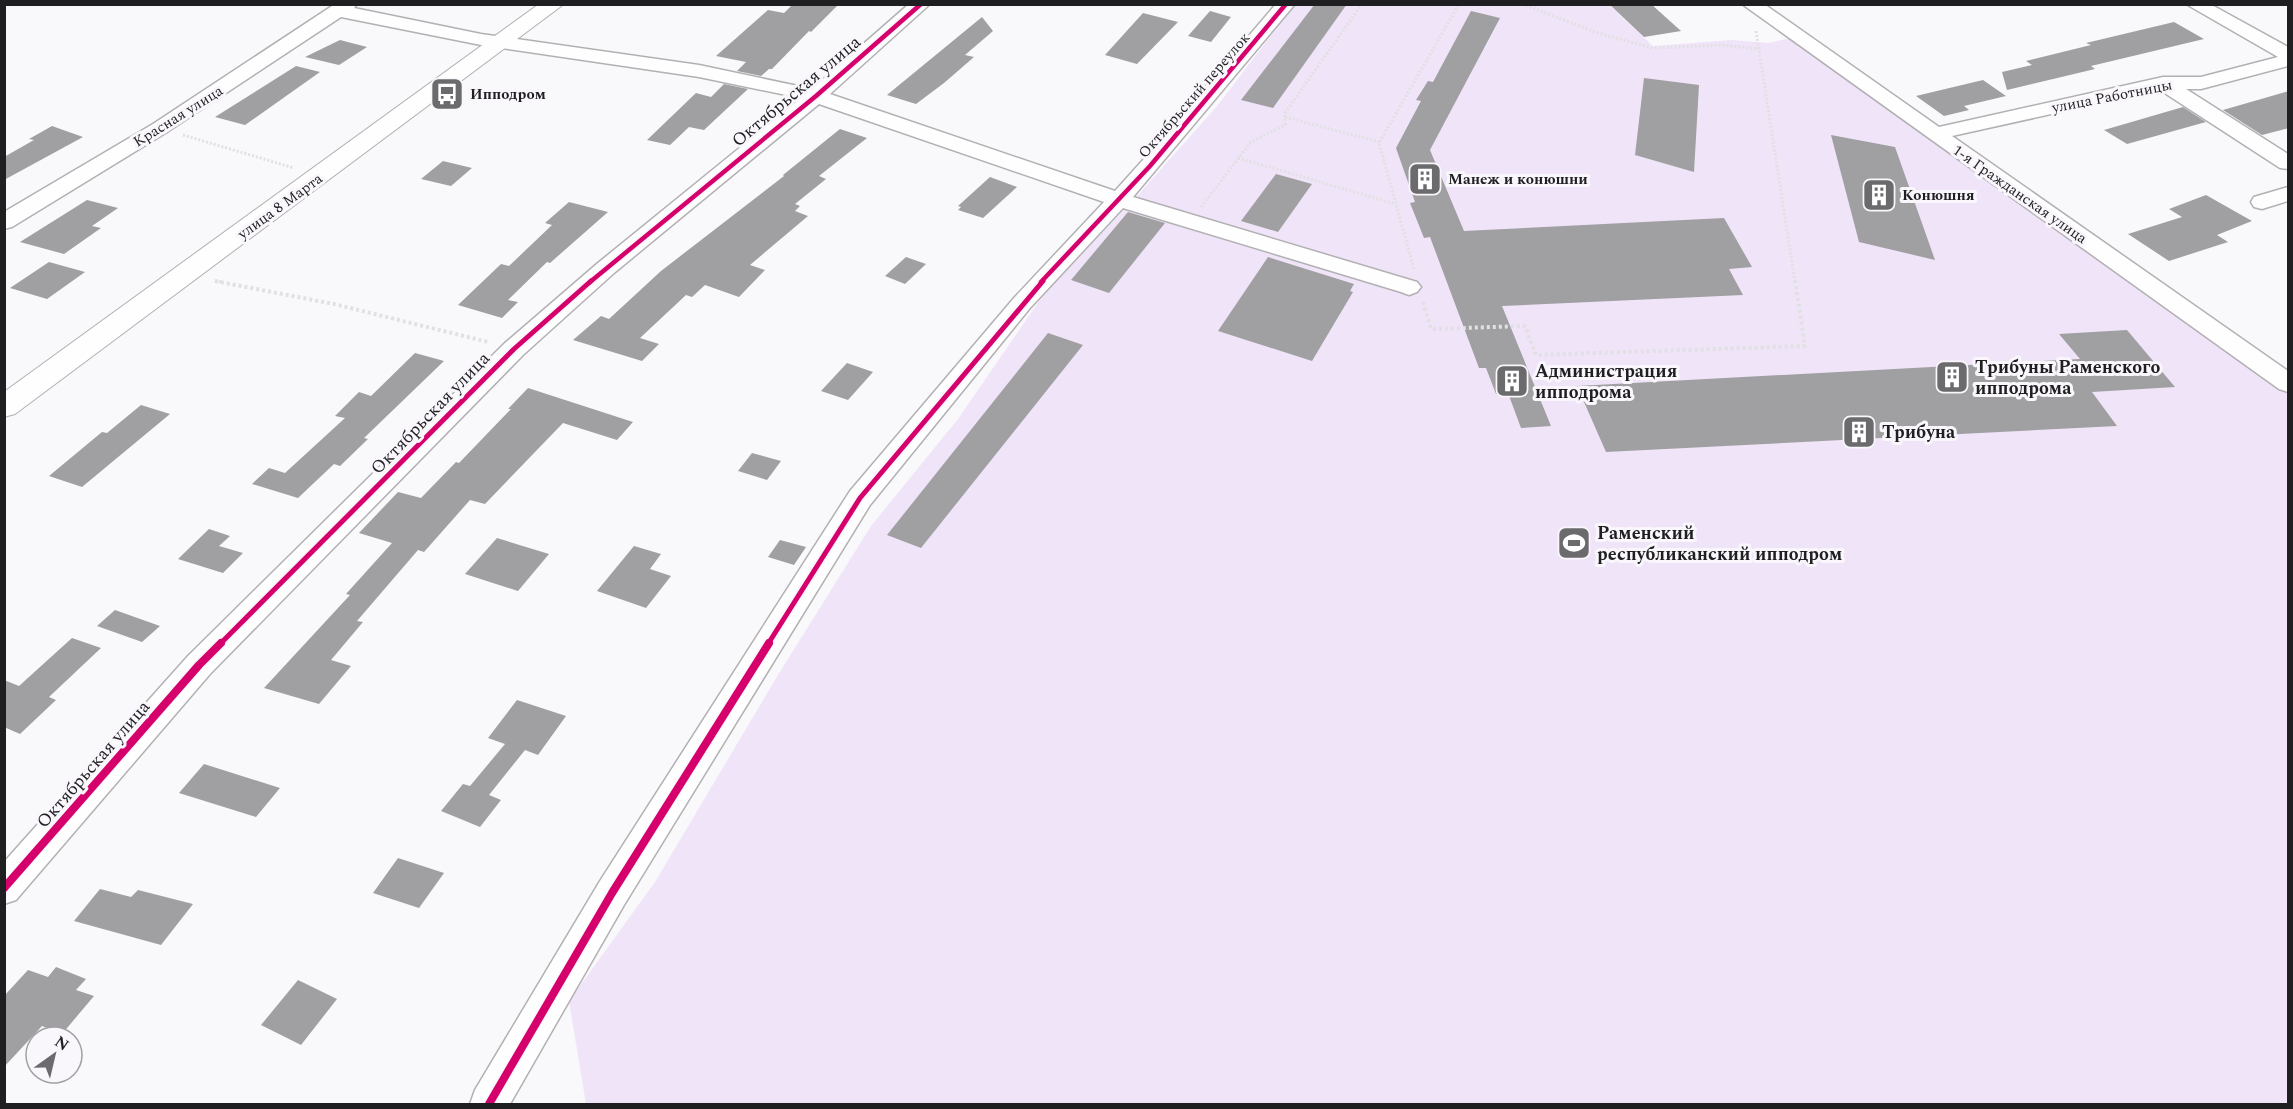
<svg xmlns="http://www.w3.org/2000/svg" width="2293" height="1109" viewBox="0 0 2293 1109" font-family="Spectral,serif">
	<rect width="100%" height="100%" fill="#f9f8fb"/>
	<!-- green -->
	<path fill="#f0e4f9" d="M1294,5H1609L1653,46L1732,40L1768,43L1791,38L2288,395V1104H586L569,1001L655,882L778,675L871,526L958,419L1044,294L1138,195L1218,105Z"/>
	<!-- building -->
	<g fill="#a09fa2">
		<path d="M793,4H839L811,32L809,31L772,69H769L761,76L737,71L746,62L716,56L768,10L784,13Z"/>
		<path d="M1315,4H1347L1273,108L1241,100Z"/>
		<path d="M1609,4H1651L1681,31L1644,37Z"/>
		<path d="M1210,11L1231,17L1211,42L1188,36Z"/>
		<path d="M1471,11L1500,18L1430,150L1464,231L1724,218L1752,267L1729,269L1743,295L1502,306L1551,426L1521,428L1508,393L1496,394L1486,368H1479L1430,237L1424,238L1410,203L1415,202L1396,148L1421,101L1416,100L1428,81L1433,82Z"/>
		<path d="M1143,13L1178,22L1137,64L1105,55Z"/>
		<path d="M982,17L993,31L965,55L974,57L944,83L916,104L887,95Z"/>
		<path d="M2174,22L2204,39L2091,66L2095,69L2007,90L2002,72L2032,65L2026,61L2091,45L2086,43Z"/>
		<path d="M340,40L367,47L339,65L305,57Z"/>
		<path d="M296,66L320,72L245,125L215,117Z"/>
		<path d="M1644,78L1699,85L1694,172L1635,155Z"/>
		<path d="M1983,80L2006,96L1964,106L1969,110L1944,116L1916,96Z"/>
		<path d="M724,84L748,89L704,130L689,127L670,145L647,140L696,93L711,97Z"/>
		<path d="M2289,91V128L2262,135L2223,110Z"/>
		<path d="M2183,107L2206,122L2127,144L2104,130Z"/>
		<path d="M52,126L83,137L4,180V157L34,140L29,139Z"/>
		<path d="M840,129L867,138L819,176L826,179L795,204L800,206L795,211L808,216L750,265L765,270L739,297L705,285L692,297L686,295L640,338L659,344L642,361L573,340L601,316L609,319L661,271L784,176L783,175Z"/>
		<path d="M1831,135L1895,147L1935,260L1859,242Z"/>
		<path d="M443,161L472,168L451,186L421,179Z"/>
		<path d="M1276,174L1312,184L1278,232L1241,221Z"/>
		<path d="M990,177L1017,187L983,218L958,210L961,207L958,206Z"/>
		<path d="M2206,195L2252,221L2217,235L2228,242L2169,261L2128,234L2182,217L2169,209Z"/>
		<path d="M87,200L118,208L92,226L101,228L64,254L20,242Z"/>
		<path d="M569,202L608,212L550,263L547,262L508,300L518,302L502,318L458,305L501,264L509,266L552,225L545,223Z"/>
		<path d="M1128,212L1165,223L1109,293L1071,280Z"/>
		<path d="M906,257L926,264L905,284L885,276Z"/>
		<path d="M1268,257L1354,284L1350,291L1353,292L1312,361L1218,331Z"/>
		<path d="M49,262L85,272L47,299L10,288Z"/>
		<path d="M2127,330L2175,387L2092,392L2117,426L1606,452L1577,386L2080,359L2059,334Z"/>
		<path d="M1048,333L1083,345L921,548L887,535Z"/>
		<path d="M415,353L444,361L364,438L368,439L340,466L334,464L298,498L252,484L269,468L285,473L345,418L335,416L359,392L371,396Z"/>
		<path d="M847,363L873,372L848,400L821,391Z"/>
		<path d="M528,388L633,422L617,440L563,423L485,504L470,500L424,552L418,550L357,621L363,622L331,660L351,666L319,704L264,688L350,595L346,594L392,543L359,533L398,492L421,498L456,462L459,463L511,409H508Z"/>
		<path d="M141,405L170,414L82,487L49,476L102,432L107,433Z"/>
		<path d="M752,453L781,461L767,480L738,471Z"/>
		<path d="M209,529L230,536L219,546L243,553L223,573L178,559Z"/>
		<path d="M497,538L549,554L518,591L465,574Z"/>
		<path d="M780,540L806,547L794,565L768,557Z"/>
		<path d="M634,546L661,554L650,569L671,576L646,608L597,591Z"/>
		<path d="M115,610L160,626L142,642L97,626Z"/>
		<path d="M72,638L101,648L49,697L56,700L20,734L4,727V680L19,686Z"/>
		<path d="M517,700L566,716L538,755L525,750L489,795L501,800L480,827L441,811L463,784L470,786L505,744L488,738Z"/>
		<path d="M204,764L280,788L256,817L179,793Z"/>
		<path d="M398,858L444,873L419,908L373,893Z"/>
		<path d="M100,889L131,897L138,890L193,904L161,945L74,921Z"/>
		<path d="M56,967L86,979L76,990L94,996L62,1034L42,1026L4,1067V996L28,970L48,977Z"/>
		<path d="M298,980L337,999L301,1045L261,1025Z"/>
	</g>
	<g fill="none" stroke-linecap="round" stroke-linejoin="round">
		<defs>
			<g id="minor">
				<path d="M335,4H357L354,8L481,34L699,65L812,89L909,4H930L830,94L1115,191L1142,161L1276,4H1295L1133,197L1417,282L1421,287L1417,292L1409,295L1401,292L1123,208L1030,308L870,505L624,905L510,1104H470L475,1090L600,881L850,491L1014,298L1104,202L819,104L614,273L523,355L210,674L16,900L4,904V862L188,656L505,343L598,263L801,98L699,77L481,45L341,17L167,132L12,227L4,229V212L153,124Z"/>
				<path d="M1742,4H1764L1939,127L2163,77H2201L2278,57L2186,4H2210L2288,47V66L2201,89H2186L2288,154V169L2280,168L2160,90L1952,136L2288,371V392L2279,389Z"/>
				<path d="M2288,187V201L2262,209L2254,207L2251,202L2254,197Z"/>
			</g>
			<path id="major" d="M539,4H564L15,414L4,417V392Z"/>
		</defs>
		<!-- minor casing -->
		<use href="#minor" stroke="#b2b0b3" stroke-width="3"/>
		<!-- major casing -->
		<use href="#major" stroke="#b2b0b3" stroke-width="2"/>
		<!-- path-far1 -->
		<g stroke="#e1e0e2" stroke-width="3" stroke-dasharray="2 2" stroke-linecap="butt">
			<path d="M1522,4L1598,33L1652,48L1723,45L1759,49"/>
			<path d="M1756,31L1795,282"/>
			<path d="M1285,117L1379,142"/>
			<path d="M183,135L294,168"/>
			<path d="M1238,158L1395,204"/>
			<path d="M1201,207L1251,142L1285,125V113L1362,4"/>
			<path d="M1414,269L1379,143L1459,4"/>
			<path d="M215,281L222,282"/>
		</g>
		<!-- path -->
		<g stroke="#e1e0e2" stroke-width="4" stroke-dasharray="3 3" stroke-linecap="butt">
			<path d="M215,281L334,304L488,342"/>
			<path d="M1423,302L1431,329L1525,326L1536,355L1805,346L1795,281"/>
		</g>
		<!-- minor -->
		<use href="#minor" fill="#fefefe" fill-rule="evenodd"/>
		<!-- major -->
		<use href="#major" fill="#fefefe" fill-rule="evenodd"/>
		<defs>
			<g id="cycleway-far2">
				<path d="M590,282L816,96L921,4"/>
				<path d="M1041,282L1150,166L1286,4"/>
			</g>
			<g id="cycleway-far1">
				<path d="M220,644L514,349L591,281"/>
				<path d="M768,644L860,498L1043,281"/>
			</g>
			<g id="cycleway">
				<path d="M4,888L199,665L221,643"/>
				<path d="M489,1104L612,893L769,643"/>
			</g>
		</defs>
		<!-- cycleway-far2 casing -->
		<use href="#cycleway-far2" stroke="#f9f7fc" stroke-width="8"/>
		<!-- cycleway-far1 casing -->
		<use href="#cycleway-far1" stroke="#f9f7fc" stroke-width="9"/>
		<!-- cycleway casing -->
		<use href="#cycleway" stroke="#f9f7fc" stroke-width="11"/>
		<!-- cycleway-far2 -->
		<use href="#cycleway-far2" stroke="#d6006c" stroke-width="4.5"/>
		<!-- cycleway-far1 -->
		<use href="#cycleway-far1" stroke="#d6006c" stroke-width="5"/>
		<!-- cycleway -->
		<use href="#cycleway" stroke="#d6006c" stroke-width="8"/>
	</g>
	<!-- icons -->
	<defs>
		<symbol id="bus-square" viewBox="-11 -11 22 22"><rect x="-9" y="-9" width="18" height="18" rx="4" fill="#6b6a6d" stroke="#f9f7fc"/><path d="M-5-6H5V4H4V6H2V4H-2V6H-4V4H-5ZM-3.5-4V0h7V-4ZM-3.5 1.2v1.5H-2V1.2ZM2 1.2v1.5H3.5V1.2Z" fill="#fff"/></symbol>
		<symbol id="building-square" viewBox="-11 -11 22 22"><rect x="-9" y="-9" width="18" height="18" rx="4" fill="#6b6a6d" stroke="#f9f7fc"/><path d="M-4-6H4V6H1V3H-1V6H-4ZM-2.5-4.3h1.7v1.8h-1.7ZM.8-4.3h1.7v1.8H.8ZM-2.5-1h1.7V.8h-1.7ZM.8-1h1.7V.8H.8Z" fill="#fff"/></symbol>
		<symbol id="stadium-square" viewBox="-11 -11 22 22"><rect x="-9" y="-9" width="18" height="18" rx="4" fill="#6b6a6d" stroke="#f9f7fc"/><path d="M0-5a6.5 5 0 1 0 0 10a6.5 5 0 1 0 0-10ZM-3.5-1.8h7v3.6h-7Z" fill="#fff"/></symbol>
	</defs>
	<g fill-rule="evenodd">
		<use href="#bus-square" x="428" y="75" width="38" height="38"/>
		<use href="#building-square" x="1406" y="160" width="38" height="38"/>
		<use href="#building-square" x="1860" y="176" width="38" height="38"/>
		<use href="#building-square" x="1933" y="358" width="38" height="38"/>
		<use href="#building-square" x="1493" y="362" width="38" height="38"/>
		<use href="#building-square" x="1840" y="413" width="38" height="38"/>
		<use href="#stadium-square" x="1555" y="524" width="38" height="38"/>
	</g>
	<g text-anchor="middle" stroke-width="6" stroke-linejoin="round" paint-order="stroke">
		<!-- far-poi labels -->
		<g font-size="15" font-weight="bold" fill="#1f1e20" stroke="#f9f7fc" text-anchor="start">
			<text x="470" y="99">Ипподром</text>
			<text x="1448" y="184">Манеж и конюшни</text>
			<text x="1902" y="200">Конюшня</text>
		</g>
		<!-- far-street labels -->
		<g font-size="15" fill="#1f1e20" stroke="#f9f7fc">
			<text transform="translate(1194 95) rotate(-49)" y="5">Октябрьский переулок</text>
			<text transform="translate(2112 96) rotate(-11)" y="5">улица Работницы</text>
			<text transform="translate(178 116) rotate(-32)" y="5">Красная улица</text>
			<text transform="translate(2020 194) rotate(35)" y="5">1-я Гражданская улица</text>
			<text transform="translate(280 206) rotate(-36)" y="5">улица 8 Марта</text>
		</g>
		<!-- street labels -->
		<g font-size="18" fill="#1f1e20" stroke="#f9f7fc">
			<text transform="translate(796 91) rotate(-40)" y="6">Октябрьская улица</text>
			<text transform="translate(430 413) rotate(-46)" y="6">Октябрьская улица</text>
			<text transform="translate(93 764) rotate(-49)" y="6">Октябрьская улица</text>
		</g>
		<!-- poi labels -->
		<g font-size="18" font-weight="bold" fill="#1f1e20" stroke="#f9f7fc" text-anchor="start">
			<text x="1975" y="373">Трибуны Раменского<tspan x="1975" dy="21">ипподрома</tspan></text>
			<text x="1535" y="377">Администрация<tspan x="1535" dy="21">ипподрома</tspan></text>
			<text x="1882" y="438">Трибуна</text>
			<text x="1597" y="539">Раменский<tspan x="1597" dy="21">республиканский ипподром</tspan></text>
		</g>
	</g>
	<!-- border -->
	<rect width="2293" height="1109" fill="none" stroke="#1f1e20" stroke-width="12"/>
	<!-- north arrow -->
	<g transform="translate(54 1055) rotate(34)"><circle r="28" fill="#f9f7fc" stroke="#a2a0a4" stroke-width="1.5"/>
	<path d="M0-4.5L10 22L0 15L-10 22Z" fill="#6b6a6d"/>
	<text y="-9" font-size="16" font-weight="bold" text-anchor="middle" fill="#1f1e20">N</text>
	</g>
</svg>
